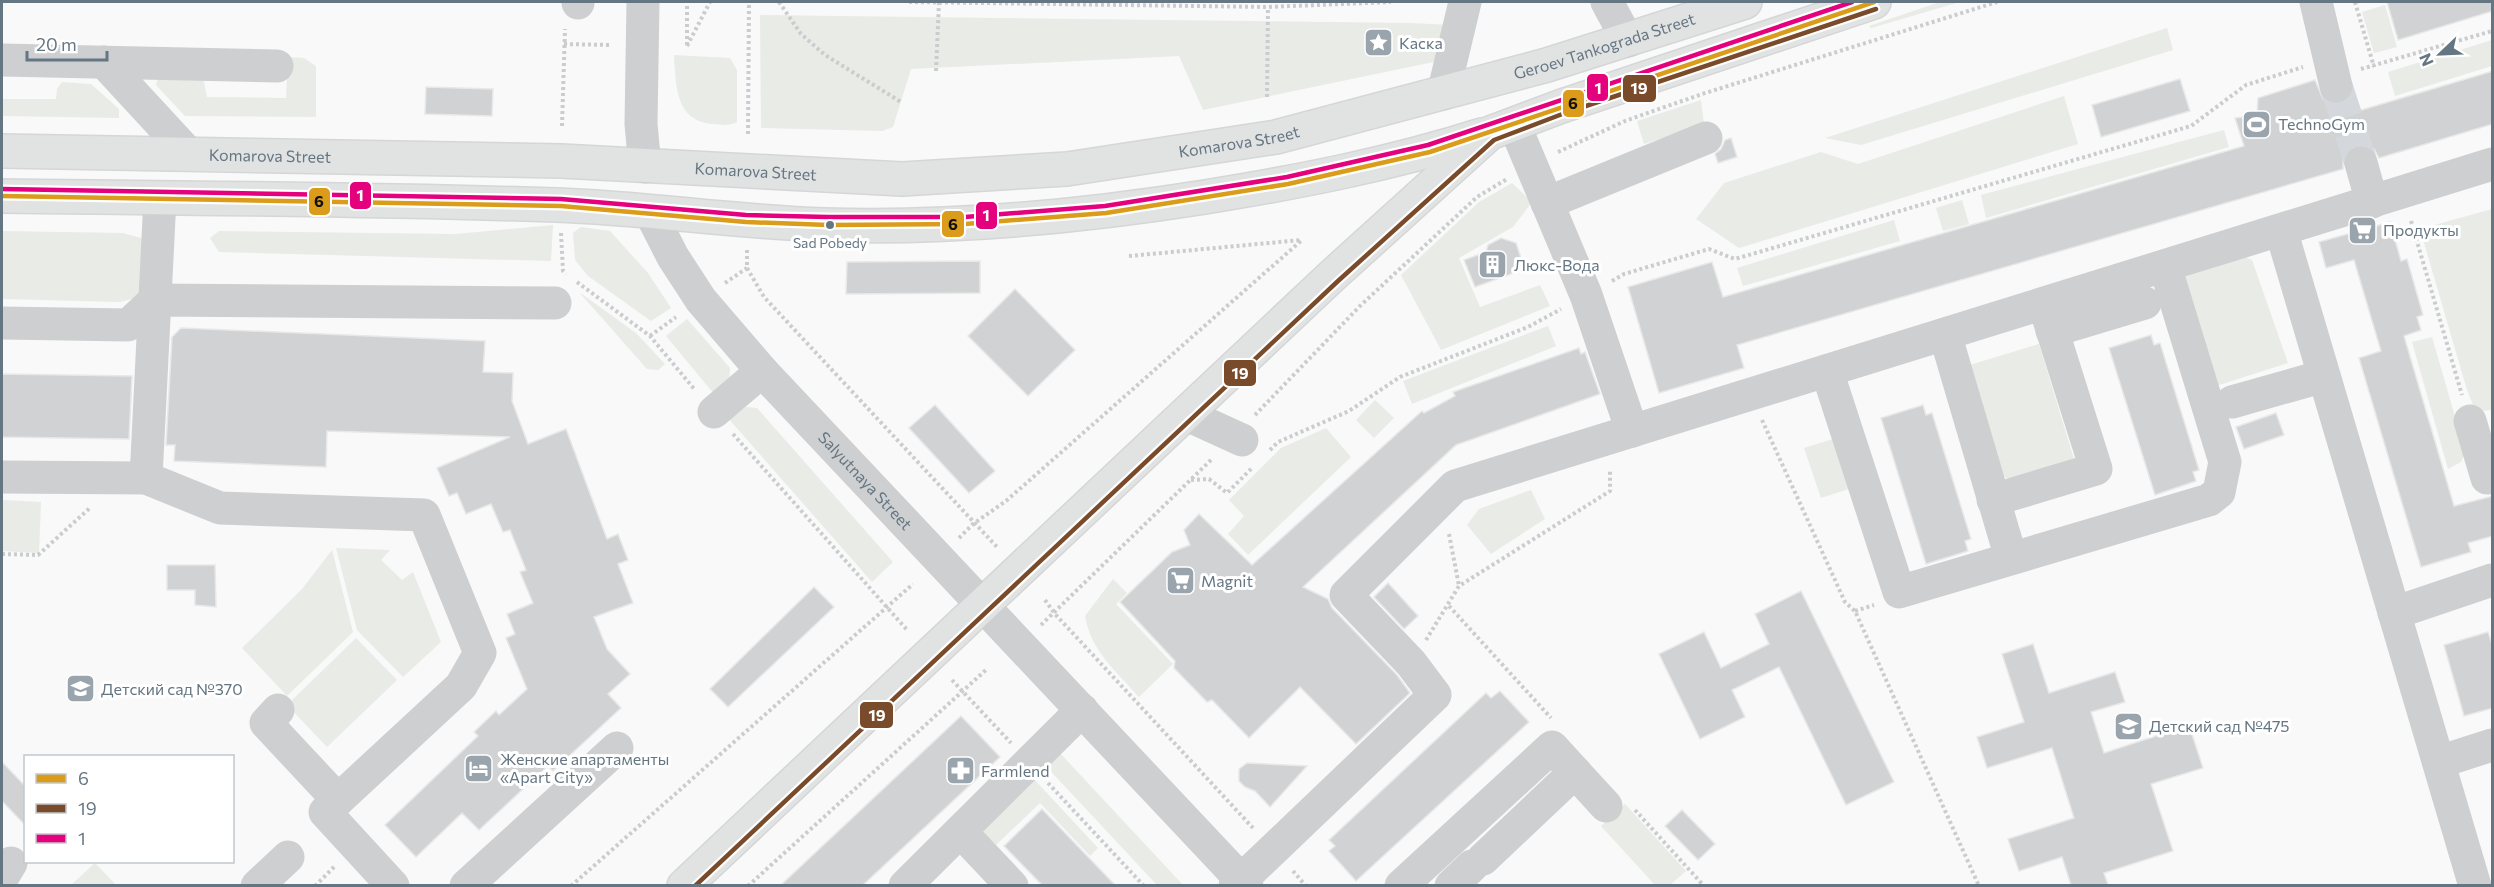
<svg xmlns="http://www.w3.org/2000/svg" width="2494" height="887" viewBox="0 0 2494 887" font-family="Commissioner,sans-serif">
	<rect width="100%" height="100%" fill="#f9f9f9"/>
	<!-- green -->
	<g fill="#e8ebe6">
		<path d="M1940,2H1960L1871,28L1869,26Z"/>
		<path d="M2385,5L2397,47L2374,53L2362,12Z"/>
		<path d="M760,15L1409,23L1453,25L1443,60L1203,110L1179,56L911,69L893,127L882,131L761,128Z"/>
		<path d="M2167,28L2173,50L1861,145L1825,138Z"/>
		<path d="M2492,40V66L2395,96L2388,72Z"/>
		<path d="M674,55L730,58L737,70V122C729,126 722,125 714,124C675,122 676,85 674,55Z"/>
		<path d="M288,57L304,58L316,66V117L185,116L156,85L159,75L203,78L207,97L286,98Z"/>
		<path d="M62,82L91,84L119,109V118L2,116V99H56L57,89Z"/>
		<path d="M2064,96L2078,144L1739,248L1696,219L1724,183L1821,152L1858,164Z"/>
		<path d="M1701,100L1704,125L1644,144L1637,121Z"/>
		<path d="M2224,130L2229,147L1986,218L1981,195Z"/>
		<path d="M1512,183L1532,202L1513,227L1459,258L1480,307L1540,285L1550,306L1441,350L1401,275L1479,202Z"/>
		<path d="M1962,200L1969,224L1943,231L1936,208Z"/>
		<path d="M2492,209V410L2480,411L2473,405L2467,390L2420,229Z"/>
		<path d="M1894,220L1900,241L1743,286L1737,268Z"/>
		<path d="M553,225L551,261L219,252L210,238L219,231L455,234Z"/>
		<path d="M581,227L610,231L648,273L671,308L651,321L588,276L575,260L573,233Z"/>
		<path d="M2,231L123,233L141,238L149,257L139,297L120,302L2,299Z"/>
		<path d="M2246,257L2252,260L2288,363L2213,387L2178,279Z"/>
		<path d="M579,292L636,333L665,364L658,370L647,369Z"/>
		<path d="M687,319L730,368L729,381L715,395L666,336Z"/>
		<path d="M1548,326L1556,346L1412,404L1403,381Z"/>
		<path d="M2432,337L2462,441L2464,455L2461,462L2448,469L2412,342Z"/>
		<path d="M2039,344L2074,459L2009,479L1994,472L1963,367Z"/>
		<path d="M1375,400L1394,418L1374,438L1356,420Z"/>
		<path d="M746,407L757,408L893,562L872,582L728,418Z"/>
		<path d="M1326,428L1351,457L1248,555L1228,534L1244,516L1229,500L1281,448Z"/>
		<path d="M1836,438L1852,488L1821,498L1804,448Z"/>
		<path d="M1531,490L1545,519L1491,554L1467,525L1479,509Z"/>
		<path d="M2,500L41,502L39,553L2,551Z"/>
		<path d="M336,548L390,550L381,560L402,580L413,572L441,642L403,677L357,630Z"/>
		<path d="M332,550L353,632L287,696L242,648L302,589Z"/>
		<path d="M1113,579L1127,593L1116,604L1173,664L1139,697C1116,671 1091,651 1085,616Z"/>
		<path d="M356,638L397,680L327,747L287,705Z"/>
		<path d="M1058,751L1183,885H1157L1044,764Z"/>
		<path d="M1033,778L1098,848L1090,856L1040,803L996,845L978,828Z"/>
		<path d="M1625,804L1686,871L1670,885H1655L1601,826Z"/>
		<path d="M95,863L116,885H71Z"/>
	</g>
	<!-- building -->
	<g fill="#d0d2d3" stroke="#e8e8e8" stroke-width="1.5">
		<path d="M2387,2H2493V11L2398,40Z"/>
		<path d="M2493,71V124L2379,158L2374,149L2366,145H2355L2348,150L2343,158V169L1737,345L1744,368L1659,393L1628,287L1712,262L1723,297L2244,146L2235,118L2257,115L2258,98L2315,80L2323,99L2330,104H2340L2348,100L2353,94L2358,111Z"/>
		<path d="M2180,79L2190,111L2101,137L2092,105Z"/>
		<path d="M426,87L493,89L492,116L425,114Z"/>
		<path d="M1731,138L1737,157L1718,163L1715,154L1721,149L1725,140Z"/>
		<path d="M2390,222L2401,261L2407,259L2423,315L2417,317L2421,330L2404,336L2454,506L2493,496V536L2468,543L2471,552L2421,567L2359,358L2381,351L2354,260L2326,268L2319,242Z"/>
		<path d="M1501,238L1516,243L1522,261L1514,273L1475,287L1464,260L1486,252L1488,245Z"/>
		<path d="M980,261V293L846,294L847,262Z"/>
		<path d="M1015,289L1075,350L1028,396L968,336Z"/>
		<path d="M181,328L485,341L483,372L513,373L512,401L528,444L566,429L607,539L618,534L628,560L618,564L633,603L594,617L607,649L630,674L608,694L621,708L553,771L548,766L479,830L462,813L416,857L385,825L478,736L474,732L496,711L499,715L527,689L506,638L515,634L507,614L533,603L520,572L526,570L510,530L503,532L491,504L466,514L457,493L449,496L437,468L510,437L327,431L326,467L174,461L175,445H166L172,337Z"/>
		<path d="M2151,335L2154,345L2160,343L2199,470L2193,472L2196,481L2155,495L2109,348Z"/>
		<path d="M1579,348L1581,354L1585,352L1600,394L1456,445L1303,587L1328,599L1332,608L1397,675L1410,693L1356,744L1300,687L1249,738L1212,700L1207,702L1174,668L1175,661L1120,602L1172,552L1190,545L1184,530L1199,514L1252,565L1422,411L1424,413L1455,396L1453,392Z"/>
		<path d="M2,374L132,376L129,439L2,437Z"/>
		<path d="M935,405L995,471L969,493L909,428Z"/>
		<path d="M1923,405L1926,415L1932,413L1971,539L1965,541L1968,551L1926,564L1881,418Z"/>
		<path d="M2276,413L2284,435L2244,449L2236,427Z"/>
		<path d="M167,565H215L216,607L195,605V590H167Z"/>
		<path d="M1388,583L1418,616L1404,629L1374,597Z"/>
		<path d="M814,587L834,607L728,707L710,689Z"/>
		<path d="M1801,591L1894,782L1846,805L1779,667L1732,690L1745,717L1700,739L1659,654L1704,632L1721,668L1769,644L1755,614Z"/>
		<path d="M2488,632L2493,647V708L2464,716L2444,645Z"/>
		<path d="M2033,644L2049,693L2115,672L2125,702L2091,712L2104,753L2189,725L2203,768L2151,784L2173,851L2104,873L2108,885H2071L2062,857L2019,871L2008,839L2074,818L2052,748L1987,768L1977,737L2024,722L2002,654Z"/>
		<path d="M1500,691L1529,722L1356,881L1329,851L1335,846L1329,840L1486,693L1491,698Z"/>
		<path d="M961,716L1000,757L863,885H781Z"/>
		<path d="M2,762L26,787V826L2,801Z"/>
		<path d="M1247,763L1307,766L1270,807L1255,791L1245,787L1239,781V769Z"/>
		<path d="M1042,809L1115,885H1042L1004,846Z"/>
		<path d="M1682,810L1715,844L1698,860L1665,826Z"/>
	</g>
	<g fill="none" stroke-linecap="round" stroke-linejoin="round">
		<!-- minor-tunnel -->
		<path stroke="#d4d8dc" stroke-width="33" stroke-dasharray="33 16" stroke-linecap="butt" d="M2336,86L2361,163"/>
		<defs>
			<g id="major">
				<path id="s2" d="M2,151L561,161L902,179L1067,169L1276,137L1547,65L1745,2"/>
				<path d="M2,196C186,198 371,199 556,205C645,208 734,222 824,225C952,229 1079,217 1205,197C1298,182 1391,164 1482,135"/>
				<path d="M684,886L1333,275L1490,133L1562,106L1874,2"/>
			</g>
		</defs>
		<!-- major casing -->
		<use href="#major" stroke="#d5d6d7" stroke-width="36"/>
		<!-- path -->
		<g stroke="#cbcccd" stroke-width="4" stroke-dasharray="3 3" stroke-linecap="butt">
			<path d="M779,2L801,34L825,55L901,102"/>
			<path d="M909,2L1268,7L1391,2"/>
			<path d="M2355,2L2374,67"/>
			<path d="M564,44L609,45"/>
			<path d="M687,45V2"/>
			<path d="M687,46L710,2"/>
			<path d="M2361,69L2492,31"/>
			<path d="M936,71L939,2"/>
			<path d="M1267,97L1268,7"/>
			<path d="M562,126L565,29"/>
			<path d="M748,134L749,2"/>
			<path d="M1558,152L1625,121L1702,94L1997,2"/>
			<path d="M2411,221L2462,395"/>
			<path d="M561,233L563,271L566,274"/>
			<path d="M747,250V268L764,297L997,547"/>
			<path d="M1129,256L1301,240"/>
			<path d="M1612,281L1624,274L1709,249L1735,259L2191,126L2246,85L2303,67"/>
			<path d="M577,282L650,336L695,390"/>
			<path d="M725,283L747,268"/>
			<path d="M650,336L676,317"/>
			<path d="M1255,415L1360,306L1477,197L1507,179"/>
			<path d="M1762,420L1845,602L1855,611L1979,886"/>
			<path d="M733,434L908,631"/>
			<path d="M1270,450L1278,442L1349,411L1400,377L1528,327L1561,309"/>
			<path d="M1191,480L1209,479L1227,493L1252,468"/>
			<path d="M1449,534L1459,586"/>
			<path d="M959,538L973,524L1006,501L1302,240"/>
			<path d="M2,554L38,555L91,507"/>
			<path d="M1045,600L1055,614L1253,828"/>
			<path d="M1449,606L1551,718"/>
			<path d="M1855,611L1874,605"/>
			<path d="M1041,625L1212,459"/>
			<path d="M1426,640L1459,586L1610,491V469"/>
			<path d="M952,680L1011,743"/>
			<path d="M1048,783L1144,886"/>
			<path d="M1635,810L1704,886"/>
			<path d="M1293,871L1306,886"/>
			<path d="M315,886L336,865"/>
			<path d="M571,886L913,584"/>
			<path d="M748,886L987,669"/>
		</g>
		<!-- minor -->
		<g stroke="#cecfd0" stroke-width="33">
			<path d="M643,2L641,124L645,167"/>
			<path d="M1607,2L1628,41"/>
			<path d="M2316,2L2336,86"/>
			<path d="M578,3V2"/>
			<path d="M2,60L277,66"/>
			<path d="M104,62L188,153"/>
			<path d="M1443,94L1465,2"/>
			<path d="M1514,124L1586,295L1632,431"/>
			<path d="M2361,163L2372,202"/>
			<path d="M1547,203L1706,138"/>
			<path id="s1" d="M650,212L673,257L701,300L762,371L1247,886"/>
			<path d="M2281,230L2475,886"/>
			<path d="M2,323L128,325L155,300L555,303"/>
			<path d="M2052,331L2145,303"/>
			<path d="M1945,334L2011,558"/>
			<path d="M1827,371L1899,592L2209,500L2219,492L2225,462L2165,266"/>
			<path d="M2232,402L2324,376"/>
			<path d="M714,412L762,371"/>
			<path d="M1185,414L1242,440"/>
			<path d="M2470,421L2487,478L2492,477"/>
			<path d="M2,477L146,478L220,508L424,515L480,653L461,686L325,812L393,886"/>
			<path d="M146,478L160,198"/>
			<path d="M1993,500L2096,469L2044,304"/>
			<path d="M2394,613L2492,580"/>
			<path d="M278,710L266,723L338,800"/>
			<path d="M2439,762L2492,745"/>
			<path d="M961,832L1012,886"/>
			<path d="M1483,859L1575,772"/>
			<path d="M2,878L11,863"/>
			<path d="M257,886L288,857"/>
			<path d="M466,886L617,748"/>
			<path d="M905,886L1082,710"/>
			<path d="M1235,886L1435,695L1411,663L1346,595L1455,486L2492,164"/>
			<path d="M1401,886L1552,747L1606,806"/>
			<path d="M1451,886L1472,866"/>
		</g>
		<!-- major -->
		<use href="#major" stroke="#e1e2e2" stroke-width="33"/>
		<defs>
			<path id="bus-1" d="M2,196L561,206L746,222L828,225L965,224L1106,213L1288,184L1430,152L1874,2"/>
			<path id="bus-2" d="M695,886L1338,281L1494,140L1565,113L1876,9"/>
			<path id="bus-3" d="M2,189L561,199L746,215L828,217H965L1105,206L1287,177L1428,145L1852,2"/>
		</defs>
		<!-- bus-1 casing -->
		<use href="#bus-1" stroke="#fff" stroke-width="9"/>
		<!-- bus-2 casing -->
		<use href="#bus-2" stroke="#fff" stroke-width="9"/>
		<!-- bus-3 casing -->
		<use href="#bus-3" stroke="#fff" stroke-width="9"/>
		<!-- bus-1 -->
		<use href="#bus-1" stroke="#da9c1a" stroke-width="4.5"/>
		<!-- bus-2 -->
		<use href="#bus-2" stroke="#7a4b2a" stroke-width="4.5"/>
		<!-- bus-3 -->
		<use href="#bus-3" stroke="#e5007d" stroke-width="4.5"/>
	</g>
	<!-- icons -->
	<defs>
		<symbol id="sight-square" viewBox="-11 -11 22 22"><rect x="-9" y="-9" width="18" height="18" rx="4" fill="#99a4ac" stroke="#fff"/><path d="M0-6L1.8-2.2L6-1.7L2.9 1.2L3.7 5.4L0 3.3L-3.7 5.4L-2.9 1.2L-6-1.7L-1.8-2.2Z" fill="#fff"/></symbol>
		<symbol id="stadium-square" viewBox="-11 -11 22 22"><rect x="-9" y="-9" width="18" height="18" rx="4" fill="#99a4ac" stroke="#fff"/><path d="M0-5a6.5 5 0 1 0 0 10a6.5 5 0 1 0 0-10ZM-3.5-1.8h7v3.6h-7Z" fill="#fff"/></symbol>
		<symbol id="supermarket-square" viewBox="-11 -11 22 22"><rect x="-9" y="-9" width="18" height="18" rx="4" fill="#99a4ac" stroke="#fff"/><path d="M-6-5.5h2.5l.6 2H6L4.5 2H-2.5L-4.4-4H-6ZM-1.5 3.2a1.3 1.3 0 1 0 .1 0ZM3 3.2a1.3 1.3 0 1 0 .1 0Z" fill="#fff"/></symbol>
		<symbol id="building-square" viewBox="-11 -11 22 22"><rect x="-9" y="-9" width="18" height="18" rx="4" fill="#99a4ac" stroke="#fff"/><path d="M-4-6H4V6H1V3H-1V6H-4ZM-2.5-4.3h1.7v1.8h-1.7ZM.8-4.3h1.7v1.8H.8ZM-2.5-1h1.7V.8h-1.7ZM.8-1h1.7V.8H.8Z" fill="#fff"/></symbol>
		<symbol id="school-square" viewBox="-11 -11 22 22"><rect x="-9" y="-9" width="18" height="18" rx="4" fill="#99a4ac" stroke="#fff"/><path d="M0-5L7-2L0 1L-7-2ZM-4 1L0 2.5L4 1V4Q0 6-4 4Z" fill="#fff"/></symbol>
		<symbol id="hotel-square" viewBox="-11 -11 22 22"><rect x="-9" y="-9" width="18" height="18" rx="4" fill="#99a4ac" stroke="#fff"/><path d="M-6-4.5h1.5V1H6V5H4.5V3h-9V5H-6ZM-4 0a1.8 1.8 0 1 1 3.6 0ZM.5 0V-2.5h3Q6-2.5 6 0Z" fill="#fff"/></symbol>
		<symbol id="pharmacy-square" viewBox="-11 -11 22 22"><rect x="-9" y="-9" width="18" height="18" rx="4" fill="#99a4ac" stroke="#fff"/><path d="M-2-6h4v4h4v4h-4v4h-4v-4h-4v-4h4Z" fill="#fff"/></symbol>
	</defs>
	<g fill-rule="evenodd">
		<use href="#sight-square" x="1362" y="26" width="33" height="33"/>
		<use href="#stadium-square" x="2240" y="108" width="33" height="33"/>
		<use href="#supermarket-square" x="2346" y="214" width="33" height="33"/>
		<use href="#building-square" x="1476" y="248" width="33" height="33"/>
		<use href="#supermarket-square" x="1164" y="564" width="33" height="33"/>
		<use href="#school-square" x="64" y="672" width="33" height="33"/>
		<use href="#school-square" x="2112" y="710" width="33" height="33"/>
		<use href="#hotel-square" x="462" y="752" width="33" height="33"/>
		<use href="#pharmacy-square" x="944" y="754" width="33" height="33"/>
	</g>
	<!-- markers -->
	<circle fill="#657683" stroke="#fff" stroke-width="2" cx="830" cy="225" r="5"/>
	<g text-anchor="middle" stroke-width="6" stroke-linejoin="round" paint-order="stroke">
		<!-- bus labels -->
		<g font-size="14" fill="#657683" stroke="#fff">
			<text x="830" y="248">Sad Pobedy</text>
		</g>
		<!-- poi labels -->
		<g font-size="16" fill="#657683" stroke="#fff" text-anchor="start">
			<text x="1399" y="49">Каска</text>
			<text x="2278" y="130">TechnoGym</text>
			<text x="2383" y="236">Продукты</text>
			<text x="1514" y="271">Люкс-Вода</text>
			<text x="1201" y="587">Magnit</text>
			<text x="101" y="695">Детский сад №370</text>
			<text x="2149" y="732">Детский сад №475</text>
			<text x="500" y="765">Женские апартаменты<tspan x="500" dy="18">«Apart City»</tspan></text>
			<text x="981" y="777">Farmlend</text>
		</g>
		<!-- street labels -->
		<g font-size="16" fill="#657683" stroke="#fff">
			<text dy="6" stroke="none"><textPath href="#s2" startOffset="1618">Geroev Tankograda Street</textPath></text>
			<text dy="6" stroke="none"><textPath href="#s2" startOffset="1240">Komarova Street</textPath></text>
			<text dy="6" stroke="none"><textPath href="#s2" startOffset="268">Komarova Street</textPath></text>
			<text dy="6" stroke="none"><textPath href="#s2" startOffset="754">Komarova Street</textPath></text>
			<text dy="6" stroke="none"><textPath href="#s1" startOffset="346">Salyutnaya Street</textPath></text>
		</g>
	</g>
	<g stroke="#fff" stroke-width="2">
		<rect x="1586" y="73" width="23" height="29" rx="6" fill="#e5007d"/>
		<rect x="1622" y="74" width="35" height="29" rx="6" fill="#7a4b2a"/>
		<rect x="1562" y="89" width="23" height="29" rx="6" fill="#da9c1a"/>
		<rect x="349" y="181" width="23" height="29" rx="6" fill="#e5007d"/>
		<rect x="308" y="187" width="23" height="29" rx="6" fill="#da9c1a"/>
		<rect x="975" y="201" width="23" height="29" rx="6" fill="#e5007d"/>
		<rect x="941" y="210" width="24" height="28" rx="6" fill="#da9c1a"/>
		<rect x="1223" y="359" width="34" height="28" rx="6" fill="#7a4b2a"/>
		<rect x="859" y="701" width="35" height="28" rx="6" fill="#7a4b2a"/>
	</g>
	<g font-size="16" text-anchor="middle" font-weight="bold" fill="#fff">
		<text x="1598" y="94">1</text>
		<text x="1639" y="94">19</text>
		<text x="360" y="201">1</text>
		<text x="986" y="221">1</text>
		<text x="1240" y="379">19</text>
		<text x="877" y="721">19</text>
	</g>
	<g font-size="16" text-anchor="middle" font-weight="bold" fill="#111">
		<text x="1573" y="109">6</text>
		<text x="319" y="207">6</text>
		<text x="953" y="230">6</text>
	</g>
	<!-- border -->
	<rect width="2494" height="887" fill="none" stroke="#657683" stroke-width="6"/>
	<!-- legend -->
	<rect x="24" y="755" width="210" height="108" fill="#ffffff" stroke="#c1c8cd" stroke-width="1.5"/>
	<rect x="36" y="774" width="30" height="9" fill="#da9c1a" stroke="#c1c8cd" stroke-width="1.5"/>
	<text x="78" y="785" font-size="18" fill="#657683">6</text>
	<rect x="36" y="804" width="30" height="9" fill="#7a4b2a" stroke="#c1c8cd" stroke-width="1.5"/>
	<text x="78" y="815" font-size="18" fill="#657683">19</text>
	<rect x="36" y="834" width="30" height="9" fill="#e5007d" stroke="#c1c8cd" stroke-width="1.5"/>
	<text x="78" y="845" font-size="18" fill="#657683">1</text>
	<!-- north arrow -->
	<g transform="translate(2440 54) rotate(247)" stroke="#ffffff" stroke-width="4.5" paint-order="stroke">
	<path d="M0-4.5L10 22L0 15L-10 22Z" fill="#657683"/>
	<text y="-9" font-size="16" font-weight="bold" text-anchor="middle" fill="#657683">N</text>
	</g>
	<!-- scale -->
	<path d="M27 51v9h80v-9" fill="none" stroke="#657683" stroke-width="3"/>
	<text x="36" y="51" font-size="18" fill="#657683" stroke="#ffffff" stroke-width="4.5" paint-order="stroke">20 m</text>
</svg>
